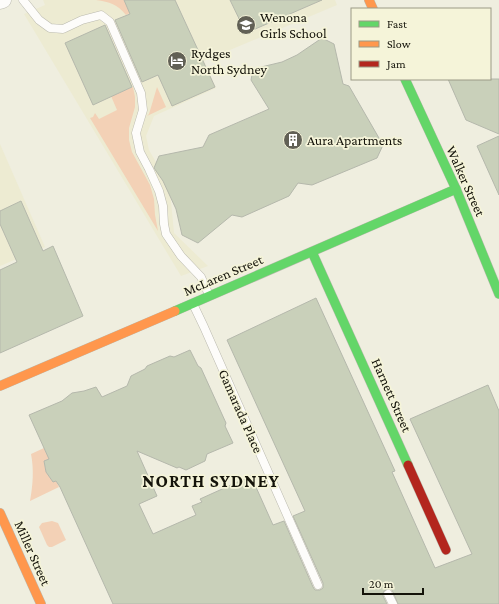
<svg xmlns="http://www.w3.org/2000/svg" width="499" height="604" viewBox="0 0 499 604" font-family="'Crimson Pro',serif">
	<rect width="100%" height="100%" fill="#efeedf"/>
	<!-- built -->
	<g fill="#edebd2">
		<path d="M43,0H335L337,5L204,61L216,88L154,116L146,136L149,150L161,171L170,191L174,233L208,266L181,276L24,14L45,5Z"/>
		<path d="M0,144L45,247L0,266Z"/>
	</g>
	<!-- green -->
	<g fill="#f3d1b6">
		<path d="M96,0H124L130,13L126,15C117,4 110,2 96,0Z"/>
		<path d="M133,87L135,97V107L129,128V140L132,152L150,185L154,199L155,215L158,231L90,118L93,117L95,113L99,119L117,110L111,96Z"/>
		<path d="M157,87L166,107L147,116L149,114Z"/>
		<path d="M44,448L49,459L44,461L46,472L53,482L56,481L59,487L30,501C33,485 34,469 31,454Z"/>
		<path d="M52,521L58,523L66,540L52,547H49L47,545L39,527L42,523Z"/>
	</g>
	<!-- building -->
	<g fill="#c9d0ba" stroke="#b5b8ac">
		<path d="M124,0H175L215,87L172,106L158,75L142,82L115,20L130,14Z"/>
		<path d="M230,0H322L246,33Z"/>
		<path d="M105,25L132,87L93,105L65,43Z"/>
		<path d="M322,38L334,44L343,84L349,86L383,145L377,158L312,185L298,183L289,196L242,217L232,215L198,243L182,235L176,209L163,181L154,168L159,156L203,147L209,135L269,109L251,80L253,69L282,62L297,55Z"/>
		<path d="M448,79H499V134L466,120Z"/>
		<path d="M499,136V195L477,146Z"/>
		<path d="M21,201L43,251L53,246L83,316L0,353V270L17,262L0,224V211Z"/>
		<path d="M316,298L395,471L392,472L435,568L472,554L410,419L488,385L499,411V604H398L393,592L391,589H388L384,591L383,593V596L387,604H113L60,487L56,481L53,482L46,472L44,461L49,459L29,415L62,401L72,393L84,391L96,387L102,397L127,386L131,376L145,369L147,366L170,356L174,357L190,350L198,366L201,368L226,423L225,426L233,443L207,454L205,461L186,470L179,467L177,468L137,451L157,496L139,504L153,534L196,515L192,506L202,502L200,499L251,476L273,525L284,521L313,587L315,590H320L323,588V583L293,516L305,511L227,340Z"/>
	</g>
	<g fill="none" stroke-linecap="round" stroke-linejoin="round">
		<defs>
			<g id="lane">
				<path d="M23,0L39,20L50,28L63,29L82,20L101,15L110,22L141,93L143,110L136,133L140,152L149,169L159,191L163,206L164,224L166,234L181,256L201,277L209,295"/>
				<path d="M193,304L204,327L318,585"/>
				<path d="M388,594L393,604"/>
			</g>
			<path id="street" d="M0,1L3,0"/>
			<g id="fast">
				<path d="M405,79L456,189L499,294"/>
				<path d="M312,252L408,465"/>
				<path d="M175,311L456,189"/>
			</g>
			<g id="slow">
				<path d="M369,0L373,9"/>
				<path d="M0,386L175,311"/>
				<path d="M0,513L41,604"/>
			</g>
			<path id="jam" d="M408,465L446,550"/>
		</defs>
		<!-- lane casing -->
		<use href="#lane" stroke="#bbbaaf" stroke-width="9"/>
		<!-- street casing -->
		<use href="#street" stroke="#bbbaaf" stroke-width="17"/>
		<!-- fast casing -->
		<use href="#fast" stroke="#bbbaaf" stroke-width="10"/>
		<!-- slow casing -->
		<use href="#slow" stroke="#bbbaaf" stroke-width="10"/>
		<!-- jam casing -->
		<use href="#jam" stroke="#bbbaaf" stroke-width="10"/>
		<!-- lane -->
		<use href="#lane" stroke="#fdfcfa" stroke-width="8"/>
		<!-- street -->
		<use href="#street" stroke="#fdfcfa" stroke-width="16"/>
		<!-- fast -->
		<use href="#fast" stroke="#63d668" stroke-width="9"/>
		<!-- slow -->
		<use href="#slow" stroke="#ff974d" stroke-width="9"/>
		<!-- jam -->
		<use href="#jam" stroke="#b3261e" stroke-width="9"/>
	</g>
	<!-- icons -->
	<defs>
		<symbol id="school-disc" viewBox="-11 -11 22 22"><circle r="9.5" fill="#616055" stroke="#f5f4d9"/><path d="M0-5L7-2L0 1L-7-2ZM-4 1L0 2.5L4 1V4Q0 6-4 4Z" fill="#fff"/></symbol>
		<symbol id="hotel-disc" viewBox="-11 -11 22 22"><circle r="9.5" fill="#616055" stroke="#f5f4d9"/><path d="M-6-4.5h1.5V1H6V5H4.5V3h-9V5H-6ZM-4 0a1.8 1.8 0 1 1 3.6 0ZM.5 0V-2.5h3Q6-2.5 6 0Z" fill="#fff"/></symbol>
		<symbol id="building-disc" viewBox="-11 -11 22 22"><circle r="9.5" fill="#616055" stroke="#f5f4d9"/><path d="M-4-6H4V6H1V3H-1V6H-4ZM-2.5-4.3h1.7v1.8h-1.7ZM.8-4.3h1.7v1.8H.8ZM-2.5-1h1.7V.8h-1.7ZM.8-1h1.7V.8H.8Z" fill="#fff"/></symbol>
	</defs>
	<g fill-rule="evenodd">
		<use href="#school-disc" x="235" y="14" width="22" height="22"/>
		<use href="#hotel-disc" x="166" y="50" width="22" height="22"/>
		<use href="#building-disc" x="282" y="129" width="22" height="22"/>
	</g>
	<g text-anchor="middle" stroke-width="3.5" stroke-linejoin="round" paint-order="stroke">
		<!-- poi labels -->
		<g font-size="14" fill="#14130a" stroke="#f5f4d9" text-anchor="start">
			<text x="260" y="22">Wenona<tspan x="260" dy="16">Girls School</tspan></text>
			<text x="191" y="58">Rydges<tspan x="191" dy="16">North Sydney</tspan></text>
			<text x="307" y="145">Aura Apartments</text>
		</g>
		<!-- street labels -->
		<g font-size="14" fill="#14130a" stroke="#f5f4d9">
			<text transform="translate(466 181) rotate(66)" y="5">Walker Street</text>
			<text transform="translate(223 275) rotate(-23)" y="5">McLaren Street</text>
			<text transform="translate(392 395) rotate(66)" y="5">Harnett Street</text>
			<text transform="translate(241 411) rotate(66)" y="5">Gamarada Place</text>
			<text transform="translate(33 553) rotate(66)" y="5">Miller Street</text>
		</g>
		<!-- district labels -->
		<g font-size="18" font-weight="bold" letter-spacing="1" fill="#14130a" stroke="#f5f4d9">
			<text x="211" y="487">NORTH SYDNEY</text>
		</g>
	</g>
	<!-- legend -->
	<rect x="351" y="8" width="140" height="72" fill="#f5f4d9" stroke="#9b9a86"/>
	<rect x="359" y="21" width="20" height="6" fill="#63d668" stroke="#9b9a86"/>
	<text x="387" y="28" font-size="12" fill="#14130a">Fast</text>
	<rect x="359" y="41" width="20" height="6" fill="#ff974d" stroke="#9b9a86"/>
	<text x="387" y="48" font-size="12" fill="#14130a">Slow</text>
	<rect x="359" y="61" width="20" height="6" fill="#b3261e" stroke="#9b9a86"/>
	<text x="387" y="68" font-size="12" fill="#14130a">Jam</text>
	<!-- scale -->
	<path d="M363 588v6h60v-6" fill="none" stroke="#14130a" stroke-width="2"/>
	<text x="369" y="588" font-size="12" fill="#14130a" stroke="#f5f4d9" stroke-width="3" paint-order="stroke">20 m</text>
</svg>
